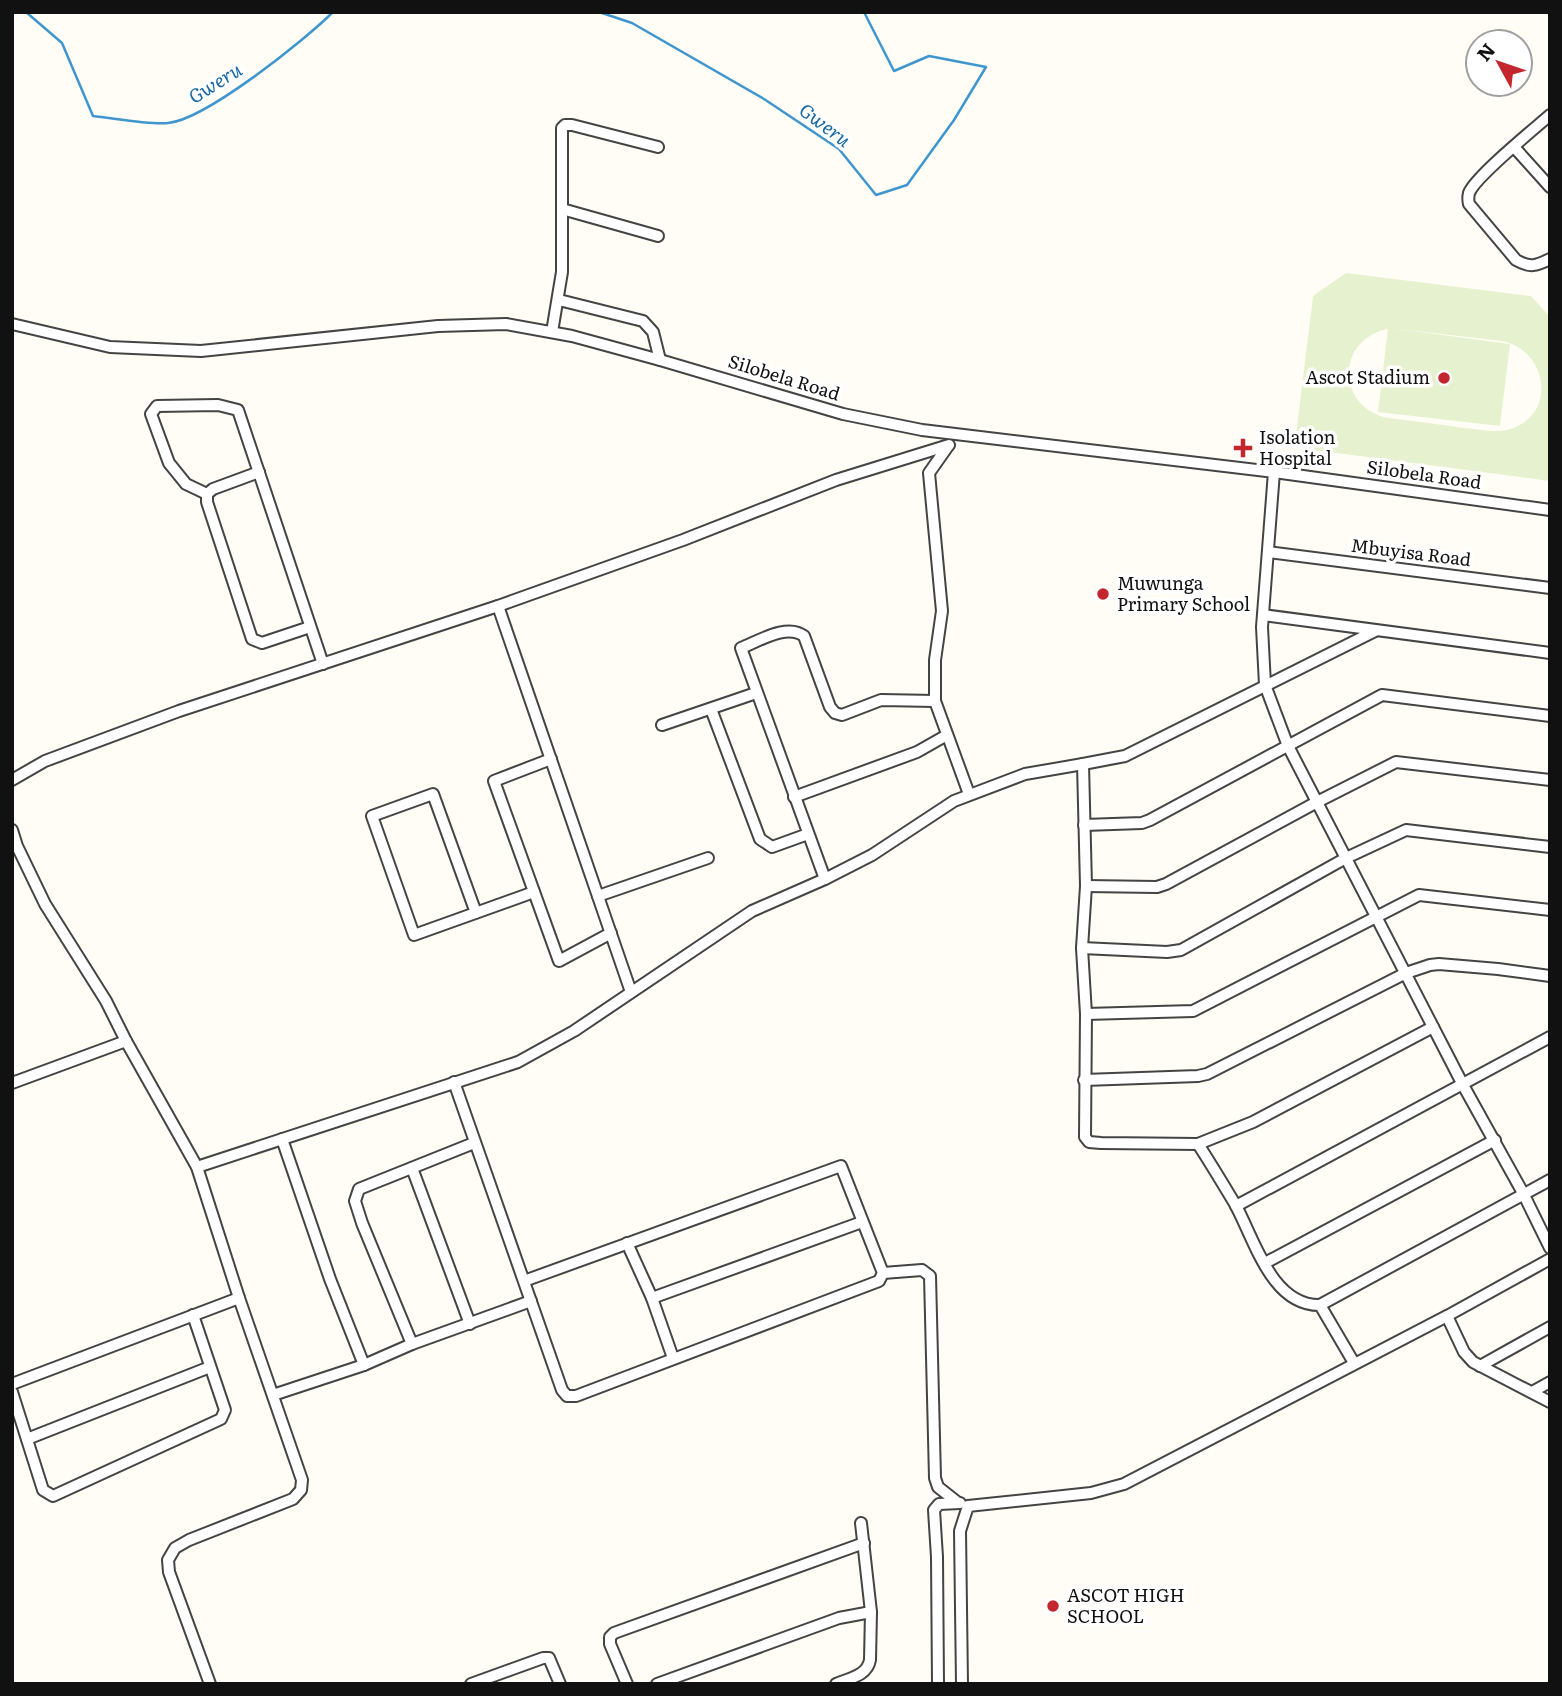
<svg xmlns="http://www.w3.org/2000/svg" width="1562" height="1696" viewBox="0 0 1562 1696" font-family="Literata,serif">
	<rect width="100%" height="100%" fill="#fffdf5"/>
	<!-- pitch -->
	<path fill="#e6f2cf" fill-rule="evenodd" d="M1346,273L1531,296L1550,317V481L1306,449L1296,435L1313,296ZM1390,328L1502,341C1550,351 1557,418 1507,430C1493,433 1478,429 1464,428C1439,424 1414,421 1388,418C1336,407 1336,339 1388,329L1378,412L1500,426L1510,344Z"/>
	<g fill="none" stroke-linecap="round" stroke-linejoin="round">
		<!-- stream -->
		<g stroke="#3f96cf" stroke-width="2.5">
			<path d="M26,12L62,43L93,116C113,118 150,125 168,123C205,120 305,40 333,12"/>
			<path d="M599,12L632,23L764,99L839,149L876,195L907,185L954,120L986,67L929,56L894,71L864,12"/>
		</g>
		<defs>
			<g id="minor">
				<path d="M1550,115C1534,129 1475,177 1469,193C1468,197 1468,200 1469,204L1516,260C1530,268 1536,266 1550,259"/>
				<path d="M1514,147L1550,187"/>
				<path d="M562,209L658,236"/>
				<path d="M559,300L643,321L653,332L660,360"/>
				<path d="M12,324L110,347L201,351L438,326L506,324L572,336L660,360L843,414L922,430L1274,472L1550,510"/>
				<path d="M552,332L562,272V128L565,125H572L658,147"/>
				<path d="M948,446L929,473L942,611L935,660V701L969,794"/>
				<path d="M259,472L213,489L207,494V502L252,639L262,643L310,627"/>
				<path d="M1274,472L1262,627L1265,685L1288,746L1463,1085L1523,1193L1550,1248"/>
				<path d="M207,494L186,484L169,463L151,414L157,406L218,405L238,410L323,664"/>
				<path d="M1268,552L1550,588"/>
				<path d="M498,606L631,992"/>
				<path d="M1263,615L1550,653"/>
				<path d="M1375,631L1125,756L1083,764L1086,886L1082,948L1086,1014L1085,1137L1089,1142L1101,1143L1198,1144L1253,1122L1433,1027"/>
				<path d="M711,709L760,839L772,847L808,834"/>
				<path d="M662,725L756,693"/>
				<path d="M551,759L494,781L559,961L611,933"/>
				<path d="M12,780L45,761L179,711L498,606L683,540L836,480L949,445"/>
				<path d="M794,797L917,752L947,735"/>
				<path d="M1084,825L1142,823L1150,820L1382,695L1550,716"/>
				<path d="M12,830L17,846L45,904L106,1001L126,1041L197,1167L239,1298L302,1480L301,1490L293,1499L189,1540L175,1548L168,1560L169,1572L210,1684"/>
				<path d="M825,879L741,648C759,641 787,623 804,636L830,707L835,713L842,715L881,700L935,701"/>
				<path d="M1086,886L1157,887L1166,884L1317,802L1396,762L1550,780"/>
				<path d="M598,896L708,858"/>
				<path d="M476,913L433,794L372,816L414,935L534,892"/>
				<path d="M1082,948L1167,952L1181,950L1346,858L1406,830L1550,847"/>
				<path d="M1086,1014L1193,1011L1419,895L1550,910"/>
				<path d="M1084,1080L1198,1076L1207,1074L1406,973L1430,965L1439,964L1498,969L1550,976"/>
				<path d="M454,1082L562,1390L567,1396H576L879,1281L883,1273L841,1166L524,1281"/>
				<path d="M12,1083L126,1041"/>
				<path d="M282,1139L330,1279L364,1365"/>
				<path d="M474,1143L359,1189L355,1201L362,1223L412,1344L531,1301"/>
				<path d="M1198,1144C1211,1164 1223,1184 1235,1204C1254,1238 1271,1306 1320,1305L1354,1363"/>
				<path d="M197,1167L518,1062L574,1031L752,911L825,879L872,855L954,801L1025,774L1083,764"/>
				<path d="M412,1168L470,1324"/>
				<path d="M1236,1206L1550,1037"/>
				<path d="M627,1243L652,1298L673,1358"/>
				<path d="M1265,1263L1495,1140"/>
				<path d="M883,1273L922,1270L930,1276L935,1478L938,1487L957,1502"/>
				<path d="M652,1298L862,1222"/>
				<path d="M1320,1305L1550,1180"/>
				<path d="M1447,1316L1464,1352L1473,1362L1550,1402"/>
				<path d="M1480,1366L1550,1327"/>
				<path d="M12,1384L239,1298"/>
				<path d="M12,1392L43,1490L53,1496L221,1419L225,1410L193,1315"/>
				<path d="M1532,1392L1550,1382"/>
				<path d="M273,1395L364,1365L412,1344"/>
				<path d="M27,1439L210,1367"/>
				<path d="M471,1684L543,1658H549L560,1684"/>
				<path d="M627,1684L610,1644V1637L614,1633L864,1543"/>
				<path d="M657,1684L839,1618L871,1612"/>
				<path d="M836,1684C850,1678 867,1676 870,1660L871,1612L861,1523"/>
				<path d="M938,1684L937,1557L934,1510L939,1504L960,1503"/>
				<path d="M962,1684L960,1531L968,1506L1091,1493L1124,1484L1447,1316L1550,1259"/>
			</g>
		</defs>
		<!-- minor casing -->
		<use href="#minor" stroke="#444" stroke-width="14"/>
		<!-- minor -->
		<use href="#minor" stroke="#fff" stroke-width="10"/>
	</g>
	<!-- markers -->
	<g fill="#c4262e" stroke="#fff" stroke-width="2.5">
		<circle cx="1444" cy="378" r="7"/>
		<path d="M1239.5 437.5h7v7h7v7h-7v7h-7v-7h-7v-7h7z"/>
		<circle cx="1103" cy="594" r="7"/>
		<circle cx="1053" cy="1606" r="7"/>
	</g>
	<g text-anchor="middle" stroke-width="7" stroke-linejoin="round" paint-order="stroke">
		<!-- street labels -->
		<g font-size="18" fill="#111" stroke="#fff">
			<text transform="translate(784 378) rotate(17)" y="6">Silobela Road</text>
			<text transform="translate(1424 475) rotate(8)" y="6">Silobela Road</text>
			<text transform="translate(1411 553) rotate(7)" y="6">Mbuyisa Road</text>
		</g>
		<!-- poi labels -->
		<g font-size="18" fill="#111" stroke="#fff" text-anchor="start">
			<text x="1430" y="384" text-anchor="end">Ascot Stadium</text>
			<text x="1259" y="444">Isolation<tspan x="1259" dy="21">Hospital</tspan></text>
			<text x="1117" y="590">Muwunga<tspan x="1117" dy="21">Primary School</tspan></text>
			<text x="1067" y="1602">ASCOT HIGH<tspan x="1067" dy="21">SCHOOL</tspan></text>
		</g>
		<!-- water labels -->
		<g font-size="19" font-style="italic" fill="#1768a6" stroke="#fff">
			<text transform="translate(215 83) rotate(-32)" y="7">Gweru</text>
			<text transform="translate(825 125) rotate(37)" y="7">Gweru</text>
		</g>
	</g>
	<!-- border -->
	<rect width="1562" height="1696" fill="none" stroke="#111111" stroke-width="28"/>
	<!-- north arrow -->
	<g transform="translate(1499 63) rotate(310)"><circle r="33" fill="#ffffff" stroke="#a0a0a0" stroke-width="2"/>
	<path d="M0-5L12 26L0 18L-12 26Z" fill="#c4262e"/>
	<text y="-10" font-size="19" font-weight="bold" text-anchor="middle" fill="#111111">N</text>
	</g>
</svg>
